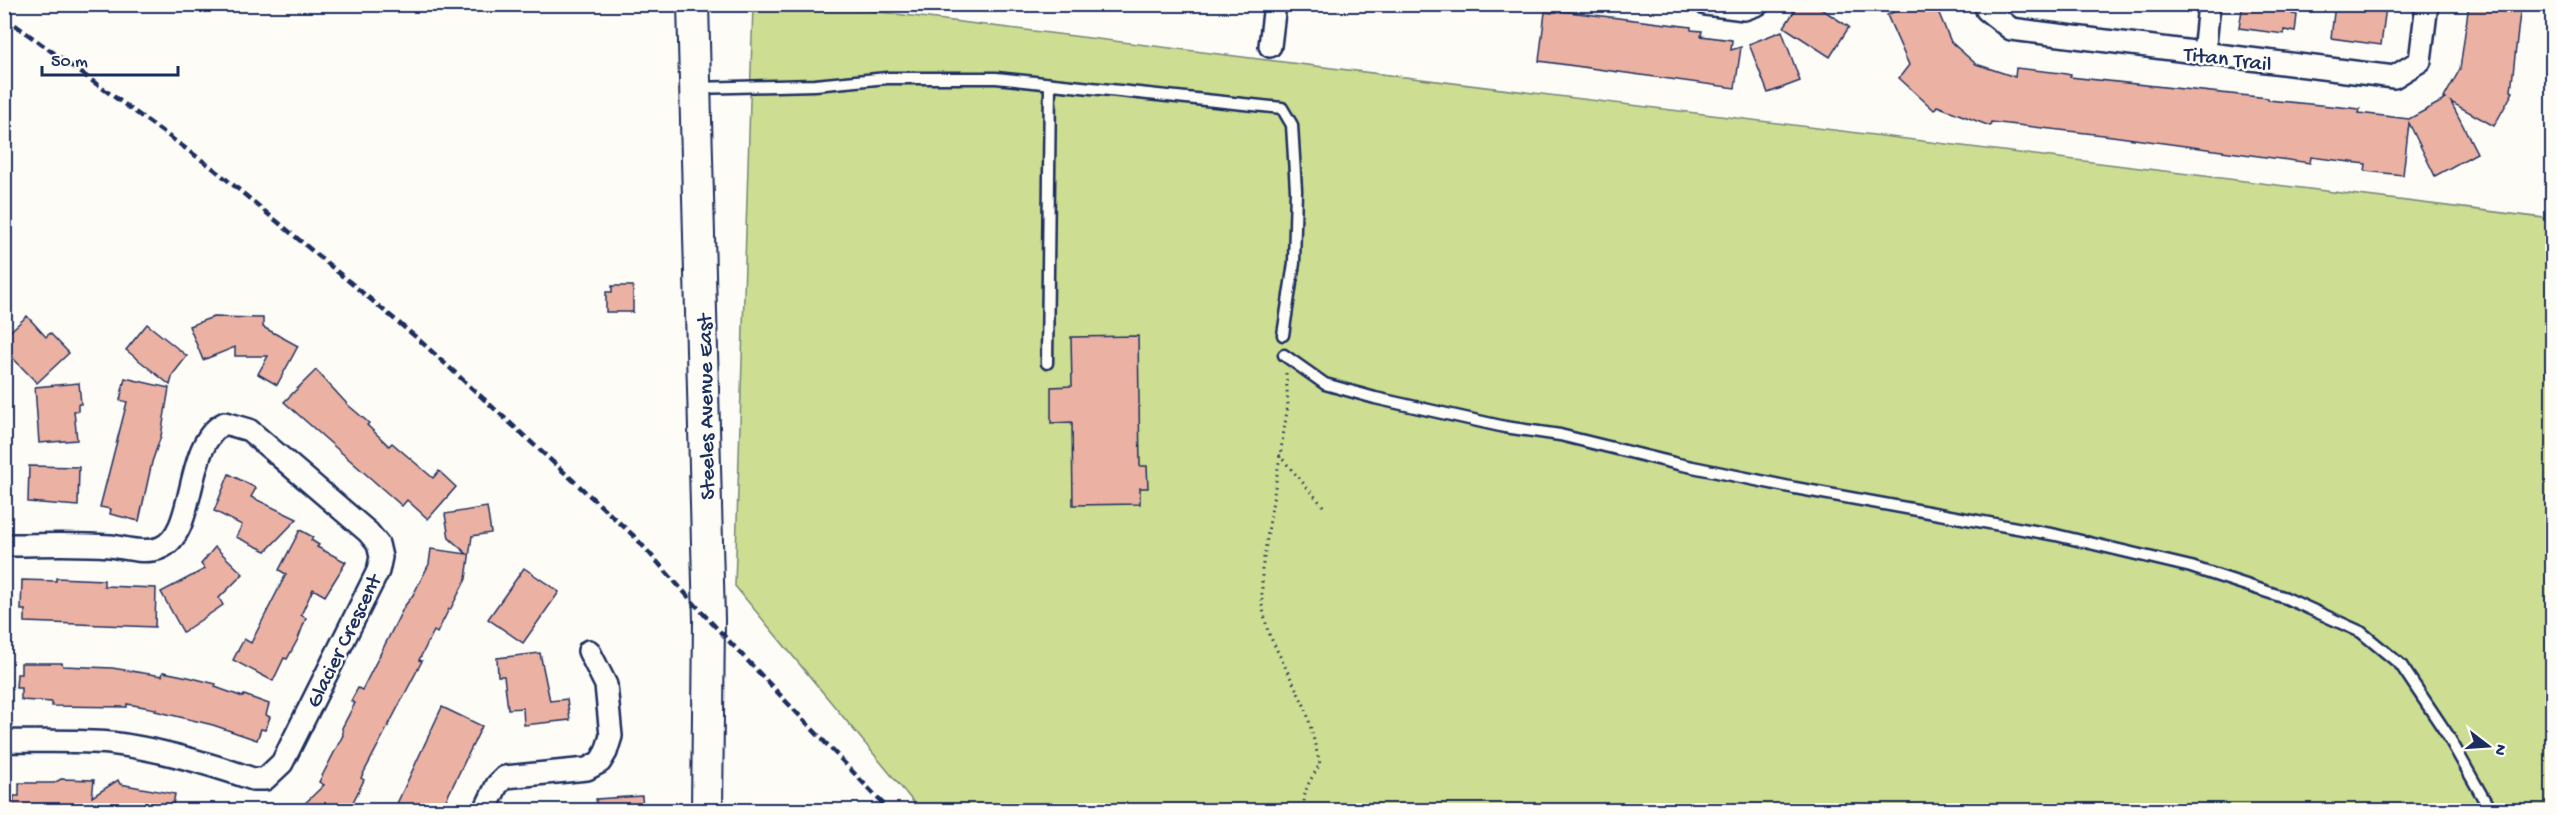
<svg xmlns="http://www.w3.org/2000/svg" width="2557" height="815" viewBox="0 0 2557 815" font-family="'Gochi Hand',sans-serif">
	<rect width="100%" height="100%" fill="#fdfcf7"/>
	<filter id="ink" filterUnits="userSpaceOnUse"><feTurbulence type="fractalNoise" baseFrequency=".0167" numOctaves="2"/><feDisplacementMap in="SourceGraphic" scale="12" xChannelSelector="R" yChannelSelector="G"/><feConvolveMatrix kernelMatrix="1 2 1 2 8 2 1 2 1" color-interpolation-filters="sRGB"/></filter>
	<g filter="url(#ink)">
		<!-- green -->
		<path fill="#cddd91" stroke="#748678" stroke-width="1.5" d="M753,5H823L2552,219V810H920L735,586Z"/>
		<!-- building -->
		<g fill="#ebb2a3" stroke="#1b2f5e" stroke-width="1.5">
			<path d="M1799,4H1814L1849,27L1830,57L1784,27Z"/>
			<path d="M1910,4H1935L1951,42L1976,64L2015,77L2016,68L2061,73L2071,75L2070,77L2268,98V100L2360,109L2359,113L2409,119L2446,99L2444,98L2460,69L2469,4H2521L2511,91L2513,92L2494,126L2451,102L2477,153L2435,176L2409,123L2403,175L2365,171L2366,164L2311,157L2310,163L2112,136L1991,122L1990,126L1937,106L1934,110L1899,78L1909,65L1887,15Z"/>
			<path d="M2243,4H2294L2292,14L2297,15L2295,32L2284,30V34L2239,28Z"/>
			<path d="M2335,4L2386,7L2381,45L2331,38Z"/>
			<path d="M1553,10L1691,27V30L1702,31L1701,36L1732,40L1731,50L1741,47L1735,88L1539,61L1545,12L1552,13Z"/>
			<path d="M1782,31L1800,81L1768,93L1749,44Z"/>
			<path d="M612,286H633V312H606V292H612Z"/>
			<path d="M27,316L46,337L50,333L69,353L37,383L4,349V337Z"/>
			<path d="M213,317L263,318V327L298,346L277,385L258,374L268,356H235V347L203,360L189,326Z"/>
			<path d="M147,324L187,356L173,374L170,385L126,350Z"/>
			<path d="M1138,336L1140,466H1147L1148,488H1140V504L1073,505L1072,422L1051,423V387L1072,386L1071,337Z"/>
			<path d="M316,370L348,405L369,423L367,425L389,446L392,443L433,478L439,471L456,487L428,519L407,500L402,506L284,402Z"/>
			<path d="M125,378L169,388L161,436L152,462L139,521L110,514L111,509L100,507L127,402L120,400Z"/>
			<path d="M79,383L81,404H78V411H74L77,440L39,443L35,387Z"/>
			<path d="M29,466L79,467L78,506L28,502Z"/>
			<path d="M229,474L256,488L251,497L297,519L266,551L236,537L242,525L214,511Z"/>
			<path d="M487,507L491,533L472,536L466,579L450,610L449,609L437,633L434,631L419,660L422,661L361,778L364,780L349,810H298L324,785L319,782L343,735L342,728L355,703L351,701L358,688L362,690L404,607L413,595L429,564L431,549L467,554L449,538L445,514Z"/>
			<path d="M300,530L313,537L311,540L319,545L317,547L346,562L325,596L313,589L301,615L306,618L298,639L287,659L284,658L273,681L233,660L244,639L251,643L286,574L279,570Z"/>
			<path d="M215,547L243,574L219,598L223,605L183,632L161,592L205,569L201,564Z"/>
			<path d="M524,568L559,592L523,643L488,619Z"/>
			<path d="M56,578L104,580V586L156,588L155,627L25,622V610H21L22,580L56,581Z"/>
			<path d="M540,653L550,701L567,699L570,720L524,725L523,708L508,709L504,676H498L497,658Z"/>
			<path d="M21,663H62L63,666L112,668L162,676L163,672L188,677L216,684L215,687L243,697L244,695L269,704L266,715L270,717L265,730L261,729L257,740L213,725L155,711L156,709L127,704V707L52,706V702L21,700V688H16L17,674H21Z"/>
			<path d="M442,707L482,726L441,810H394Z"/>
			<path d="M61,779L94,780L92,797L118,780L120,784L175,794L172,810L13,809L14,796H19V783H54Z"/>
			<path d="M642,796L643,810H597L596,799Z"/>
		</g>
		<g fill="none" stroke-linecap="round" stroke-linejoin="round">
			<defs>
				<g id="lane">
					<path d="M696,88L815,85L887,78H996L1282,108L1292,125L1296,190L1294,263L1283,335"/>
					<path d="M1284,355L1325,384L1375,398L1505,427L1560,435L1678,464L1795,488L2056,535L2191,567L2286,598L2361,632L2401,665L2447,734L2490,810"/>
					<path d="M1047,363L1050,84"/>
				</g>
				<g id="street">
					<path d="M1706,4L1744,9L1758,4"/>
					<path d="M1988,4L1987,10L2011,29L2394,77L2420,61L2427,4"/>
					<path d="M1270,46L1275,4"/>
					<path d="M2204,54L2209,4"/>
					<path d="M4,545C40,545 75,543 110,546C127,548 144,554 160,548C198,533 183,443 225,423L249,430L368,532L378,544L381,557L378,571L282,763L265,779H253C207,763 159,749 110,743C75,740 40,742 4,741"/>
					<path d="M485,810L497,785L505,777L587,769L600,762L606,752L611,736L606,685L589,651"/>
				</g>
				<path id="secondary" d="M693,4L709,620L707,810"/>
			</defs>
			<!-- lane casing -->
			<use href="#lane" stroke="#1b2f5e" stroke-width="15"/>
			<!-- street casing -->
			<use href="#street" stroke="#1b2f5e" stroke-width="26"/>
			<!-- secondary casing -->
			<use href="#secondary" stroke="#1b2f5e" stroke-width="34"/>
			<!-- path -->
			<g stroke="#1b2f5e" stroke-width="3" stroke-dasharray="1.5 4.5" stroke-linecap="butt">
				<path d="M1286,373L1288,405L1262,570V605L1268,632L1306,709L1320,764C1311,779 1301,792 1305,810"/>
				<path d="M1279,455L1324,507"/>
			</g>
			<!-- lane -->
			<use href="#lane" stroke="#fdfcf7" stroke-width="10"/>
			<!-- street -->
			<use href="#street" stroke="#fdfcf7" stroke-width="21"/>
			<!-- secondary -->
			<use href="#secondary" stroke="#fdfcf7" stroke-width="30"/>
			<!-- rail -->
			<path stroke="#1b2f5e" stroke-width="4.5" stroke-dasharray="9 4.5" stroke-linecap="butt" d="M4,17L214,169L417,338L635,537L709,620L889,810"/>
		</g>
	</g>
	<g text-anchor="middle" stroke-width="5" stroke-linejoin="round" paint-order="stroke">
		<!-- street labels -->
		<g font-size="22" fill="#1b2f5e" stroke="#fdfcf7">
			<text transform="translate(2228 57) rotate(7)" y="8">Titan Trail</text>
			<text transform="translate(704 407) rotate(-91)" y="8">Steeles Avenue East</text>
			<text transform="translate(342 640) rotate(-64)" y="8">Glacier Crescent</text>
		</g>
	</g>
	<!-- margin -->
	<rect width="2557" height="815" fill="none" stroke="#fdfcf7" stroke-width="24"/>
	<rect x="12" y="12" width="2533" height="791" fill="none" stroke="#1b2f5e" stroke-width="2" filter="url(#ink)"/>
	<!-- north arrow -->
	<g transform="translate(2488 746) rotate(107)" stroke="#fdfcf7" stroke-width="4.5" paint-order="stroke">
	<path d="M0-4.5L10 22L0 15L-10 22Z" fill="#1b2f5e"/>
	<text y="-9" font-size="16" font-weight="bold" text-anchor="middle" fill="#1b2f5e">N</text>
	</g>
	<!-- scale -->
	<path d="M42 66v9h136v-9" fill="none" stroke="#1b2f5e" stroke-width="3"/>
	<text x="51" y="66" font-size="18" fill="#1b2f5e" stroke="#fdfcf7" stroke-width="4.5" paint-order="stroke">50 m</text>
</svg>
